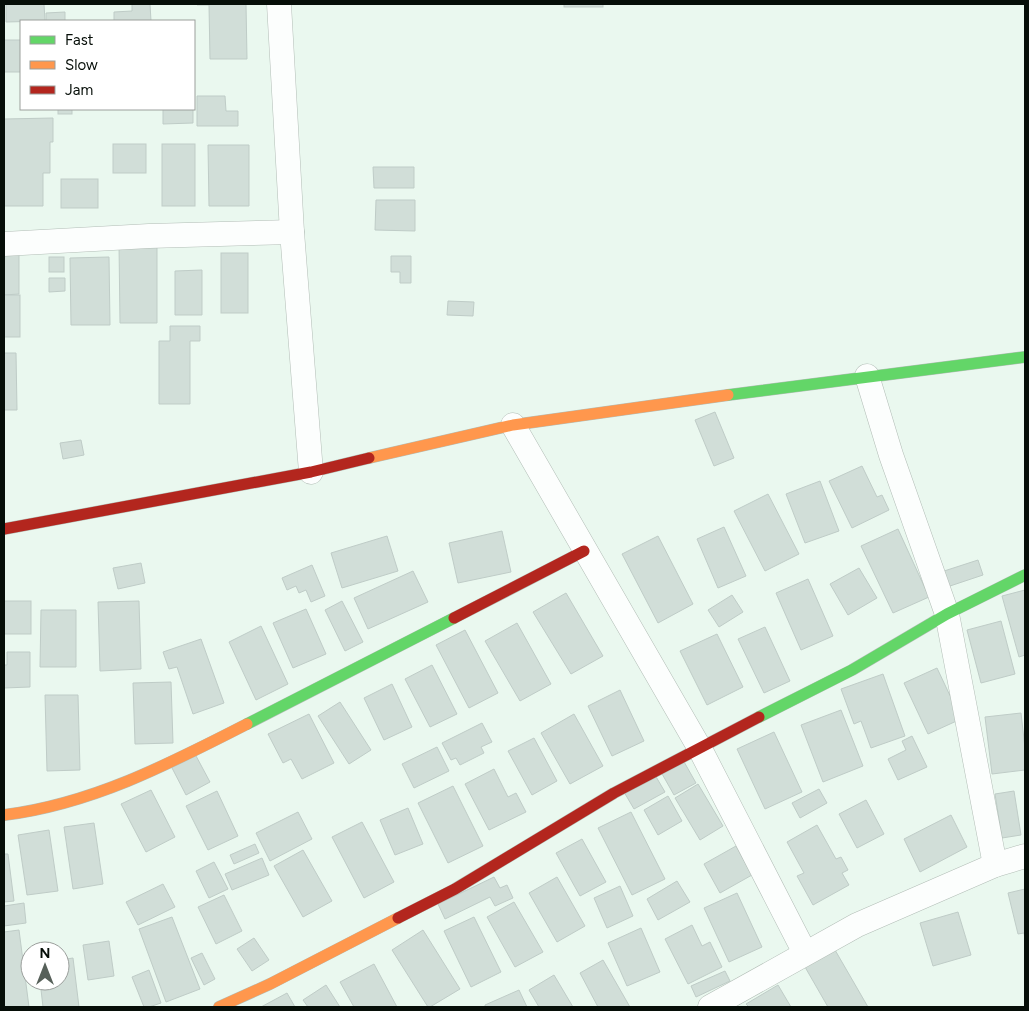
<svg xmlns="http://www.w3.org/2000/svg" width="1029" height="1011" viewBox="0 0 1029 1011" font-family="Figtree,sans-serif">
	<rect width="100%" height="100%" fill="#eaf8ef"/>
	<!-- building -->
	<g fill="#d1ded8" stroke="#bfccc7">
		<path d="M6,4H44L45,21L6,22Z"/>
		<path d="M132,4H150L151,21H114V12L132,11Z"/>
		<path d="M197,4H246L247,59H210L209,5H197Z"/>
		<rect x="564" y="4" width="39" height="3"/>
		<path d="M65,12V21H46V13Z"/>
		<rect x="4" y="40" width="17" height="32"/>
		<path d="M197,96H225L226,111H238V126H197Z"/>
		<rect x="58" y="109" width="14" height="5"/>
		<path d="M163,109H193V123L163,124Z"/>
		<path d="M53,118V142H50V173H43V206H4V119Z"/>
		<rect x="113" y="144" width="33" height="29"/>
		<rect x="162" y="144" width="33" height="62"/>
		<path d="M208,145H249V206H209Z"/>
		<path d="M373,167H414V188H374Z"/>
		<rect x="61" y="179" width="37" height="29"/>
		<path d="M376,200H415V231L375,230Z"/>
		<path d="M119,244H157V323H120Z"/>
		<path d="M4,252H19V294L4,295Z"/>
		<rect x="221" y="253" width="27" height="60"/>
		<path d="M391,256H411V283H400V272H391Z"/>
		<rect x="49" y="257" width="15" height="15"/>
		<path d="M109,257L110,325H71L70,258Z"/>
		<path d="M202,270V315H175V271Z"/>
		<path d="M49,278H65V291L49,292Z"/>
		<rect x="4" y="295" width="16" height="42"/>
		<path d="M448,301L474,302L473,316L447,315Z"/>
		<path d="M170,326H200V341H190V404H159V341H170Z"/>
		<path d="M4,353H16L17,410H4Z"/>
		<path d="M715,412L734,458L714,466L695,420Z"/>
		<path d="M81,440L84,455L63,459L60,443Z"/>
		<path d="M862,466L877,497L882,495L889,510L852,528L829,481Z"/>
		<path d="M820,481L839,531L805,543L786,494Z"/>
		<path d="M768,494L799,554L765,571L734,511Z"/>
		<path d="M724,527L746,576L718,588L697,539Z"/>
		<path d="M898,529L929,597L893,613L861,546Z"/>
		<path d="M502,531L511,572L458,583L449,543Z"/>
		<path d="M387,536L398,571L342,588L331,553Z"/>
		<path d="M658,536L693,604L658,623L622,554Z"/>
		<path d="M978,560L983,575L944,588L938,573Z"/>
		<path d="M141,563L145,583L118,589L113,568Z"/>
		<path d="M312,565L325,596L311,602L306,590L299,593L296,586L287,590L282,578Z"/>
		<path d="M859,568L877,598L848,615L830,584Z"/>
		<path d="M413,571L428,602L368,629L354,598Z"/>
		<path d="M808,579L833,636L801,650L776,593Z"/>
		<path d="M1025,590V655L1019,657L1002,596Z"/>
		<path d="M566,593L603,656L571,674L533,612Z"/>
		<path d="M732,595L743,612L719,627L708,610Z"/>
		<rect x="4" y="601" width="27" height="33"/>
		<path d="M139,601L141,669L100,671L98,602Z"/>
		<path d="M342,601L363,642L345,651L325,610Z"/>
		<path d="M306,609L326,654L293,668L273,623Z"/>
		<path d="M41,610H76V667H40Z"/>
		<path d="M1001,621L1015,674L981,683L967,630Z"/>
		<path d="M517,623L551,684L520,701L485,641Z"/>
		<path d="M261,626L288,684L256,700L229,642Z"/>
		<path d="M765,627L790,681L764,693L738,639Z"/>
		<path d="M465,630L498,693L469,708L436,645Z"/>
		<path d="M717,634L743,687L707,705L680,651Z"/>
		<path d="M201,639L224,703L193,714L177,667L169,669L163,652Z"/>
		<path d="M7,652H30V687L4,688V665H7Z"/>
		<path d="M432,665L457,714L430,727L405,679Z"/>
		<path d="M937,668L961,719L928,734L904,683Z"/>
		<path d="M883,674L905,736L871,748L861,721L854,724L841,689Z"/>
		<path d="M171,682L173,743L135,744L133,683Z"/>
		<path d="M392,684L412,727L384,740L364,698Z"/>
		<path d="M620,690L644,741L612,756L588,706Z"/>
		<path d="M45,695H78L80,770L47,771Z"/>
		<path d="M340,702L371,750L349,764L318,716Z"/>
		<path d="M841,710L863,766L823,782L801,725Z"/>
		<path d="M1021,713L1025,748V770L992,774L985,717Z"/>
		<path d="M309,714L334,763L302,779L291,759L283,763L268,734Z"/>
		<path d="M574,714L603,766L570,784L541,733Z"/>
		<path d="M482,723L492,742L481,747L484,753L460,765L456,758L451,760L442,743Z"/>
		<path d="M774,732L802,792L765,809L737,749Z"/>
		<path d="M912,736L927,767L898,780L888,759L906,750L902,741Z"/>
		<path d="M534,738L557,781L532,795L508,751Z"/>
		<path d="M437,747L449,771L414,788L402,764Z"/>
		<path d="M195,754L210,782L186,795L171,766Z"/>
		<path d="M683,760L696,783L674,795L661,772Z"/>
		<path d="M494,769L508,797L516,793L526,812L489,830L465,784Z"/>
		<path d="M655,775L665,792L634,809L624,792Z"/>
		<path d="M698,784L723,826L700,840L675,798Z"/>
		<path d="M453,786L483,846L448,863L418,803Z"/>
		<path d="M819,789L827,803L800,818L792,803Z"/>
		<path d="M151,790L175,837L146,852L121,804Z"/>
		<path d="M217,791L238,836L208,850L186,806Z"/>
		<path d="M1014,791L1021,835L1002,838L995,794Z"/>
		<path d="M668,796L682,821L658,835L644,810Z"/>
		<path d="M866,800L884,834L857,848L839,814Z"/>
		<path d="M408,808L423,844L395,855L380,820Z"/>
		<path d="M298,812L312,839L270,861L256,833Z"/>
		<path d="M631,812L665,879L632,895L598,828Z"/>
		<path d="M951,815L967,847L920,872L904,839Z"/>
		<path d="M362,822L394,882L364,898L332,837Z"/>
		<path d="M94,823L103,884L73,889L64,827Z"/>
		<path d="M817,825L836,859L841,857L848,870L842,873L849,885L813,905L797,876L804,873L787,842Z"/>
		<path d="M49,830L58,891L27,895L18,835Z"/>
		<path d="M582,839L606,882L580,896L556,853Z"/>
		<path d="M255,844L259,853L234,864L230,855Z"/>
		<path d="M736,846L752,875L720,893L704,864Z"/>
		<path d="M303,850L332,901L303,917L274,866Z"/>
		<path d="M4,854H8L14,901L4,902Z"/>
		<path d="M262,858L269,875L232,890L225,874Z"/>
		<path d="M214,862L228,889L209,898L196,871Z"/>
		<path d="M494,877L500,888L507,885L513,898L495,906L490,897L445,919L438,904Z"/>
		<path d="M557,877L585,926L557,942L529,893Z"/>
		<path d="M677,881L690,902L658,920L647,899Z"/>
		<path d="M163,884L175,907L138,925L126,902Z"/>
		<path d="M620,886L633,916L607,928L594,898Z"/>
		<path d="M1025,889V939L1024,933L1018,934L1008,893Z"/>
		<path d="M737,893L762,947L729,962L704,908Z"/>
		<path d="M224,895L242,931L216,944L198,907Z"/>
		<path d="M514,902L543,952L515,967L487,917Z"/>
		<path d="M24,903L26,923L4,926V906Z"/>
		<path d="M958,912L971,955L933,966L920,923Z"/>
		<path d="M172,917L200,989L166,1002L139,929Z"/>
		<path d="M474,917L501,972L471,987L444,931Z"/>
		<path d="M692,925L702,946L710,942L722,967L688,984L665,939Z"/>
		<path d="M641,928L660,972L627,986L608,943Z"/>
		<path d="M19,930L29,1007H4V932Z"/>
		<path d="M423,930L460,989L430,1007H428L392,950Z"/>
		<path d="M254,938L269,960L252,971L237,949Z"/>
		<path d="M109,941L114,976L88,980L83,945Z"/>
		<path d="M835,950L868,1007H828L805,967Z"/>
		<path d="M202,953L215,979L204,985L191,958Z"/>
		<path d="M73,958L79,1007H43L40,981H60V960Z"/>
		<path d="M603,960L630,1007H598L580,973Z"/>
		<path d="M374,964L397,1007H354L340,982Z"/>
		<path d="M149,970L161,1003L149,1007H144L132,977Z"/>
		<path d="M725,971L730,981L696,997L691,986Z"/>
		<path d="M554,975L573,1007H539L529,990Z"/>
		<path d="M326,985L340,1007H308L303,1000Z"/>
		<path d="M778,985L791,1007H749L746,1004Z"/>
		<path d="M519,990L527,1007H485V1005Z"/>
		<path d="M287,993L295,1007H261Z"/>
	</g>
	<g fill="none" stroke-linecap="round" stroke-linejoin="round">
		<defs>
			<g id="street">
				<path d="M279,4L292,232L311,472"/>
				<path d="M4,244L149,236L292,232"/>
				<path d="M867,376L891,455L947,614L995,865"/>
				<path d="M513,425L699,747L805,953"/>
				<path d="M710,1007L857,925L995,865L1025,856"/>
			</g>
			<g id="fast">
				<path d="M728,395L1025,357"/>
				<path d="M759,717L852,670L947,614L1025,575"/>
				<path d="M247,724L454,618"/>
			</g>
			<g id="slow">
				<path d="M369,458L513,425L728,395"/>
				<path d="M4,815C92,804 169,764 247,724"/>
				<path d="M219,1007L270,984L398,918"/>
			</g>
			<g id="jam">
				<path d="M4,529L311,472L369,458"/>
				<path d="M454,618L584,551"/>
				<path d="M398,918L455,889L614,793L759,717"/>
			</g>
		</defs>
		<!-- street casing -->
		<use href="#street" stroke="#b2bdb6" stroke-width="25"/>
		<!-- fast casing -->
		<use href="#fast" stroke="#b2bdb6" stroke-width="12"/>
		<!-- slow casing -->
		<use href="#slow" stroke="#b2bdb6" stroke-width="12"/>
		<!-- jam casing -->
		<use href="#jam" stroke="#b2bdb6" stroke-width="12"/>
		<!-- street -->
		<use href="#street" stroke="#fcfefd" stroke-width="24"/>
		<!-- fast -->
		<use href="#fast" stroke="#63d668" stroke-width="11"/>
		<!-- slow -->
		<use href="#slow" stroke="#ff974d" stroke-width="11"/>
		<!-- jam -->
		<use href="#jam" stroke="#b3261e" stroke-width="11"/>
	</g>
	<!-- border -->
	<rect width="1029" height="1011" fill="none" stroke="#060e08" stroke-width="10"/>
	<!-- legend -->
	<rect x="20" y="20" width="175" height="90" fill="#ffffff" stroke="#9b9f9c"/>
	<rect x="30" y="36" width="25" height="8" fill="#63d668" stroke="#9b9f9c"/>
	<text x="65" y="45" font-size="15" fill="#060e08">Fast</text>
	<rect x="30" y="61" width="25" height="8" fill="#ff974d" stroke="#9b9f9c"/>
	<text x="65" y="70" font-size="15" fill="#060e08">Slow</text>
	<rect x="30" y="86" width="25" height="8" fill="#b3261e" stroke="#9b9f9c"/>
	<text x="65" y="95" font-size="15" fill="#060e08">Jam</text>
	<!-- north arrow -->
	<g transform="translate(45 966)"><circle r="24" fill="#ffffff" stroke="#9b9f9c"/>
	<path d="M0-4L9 19L0 12L-9 19Z" fill="#566059"/>
	<text y="-8" font-size="14" font-weight="bold" text-anchor="middle" fill="#060e08">N</text>
	</g>
</svg>
